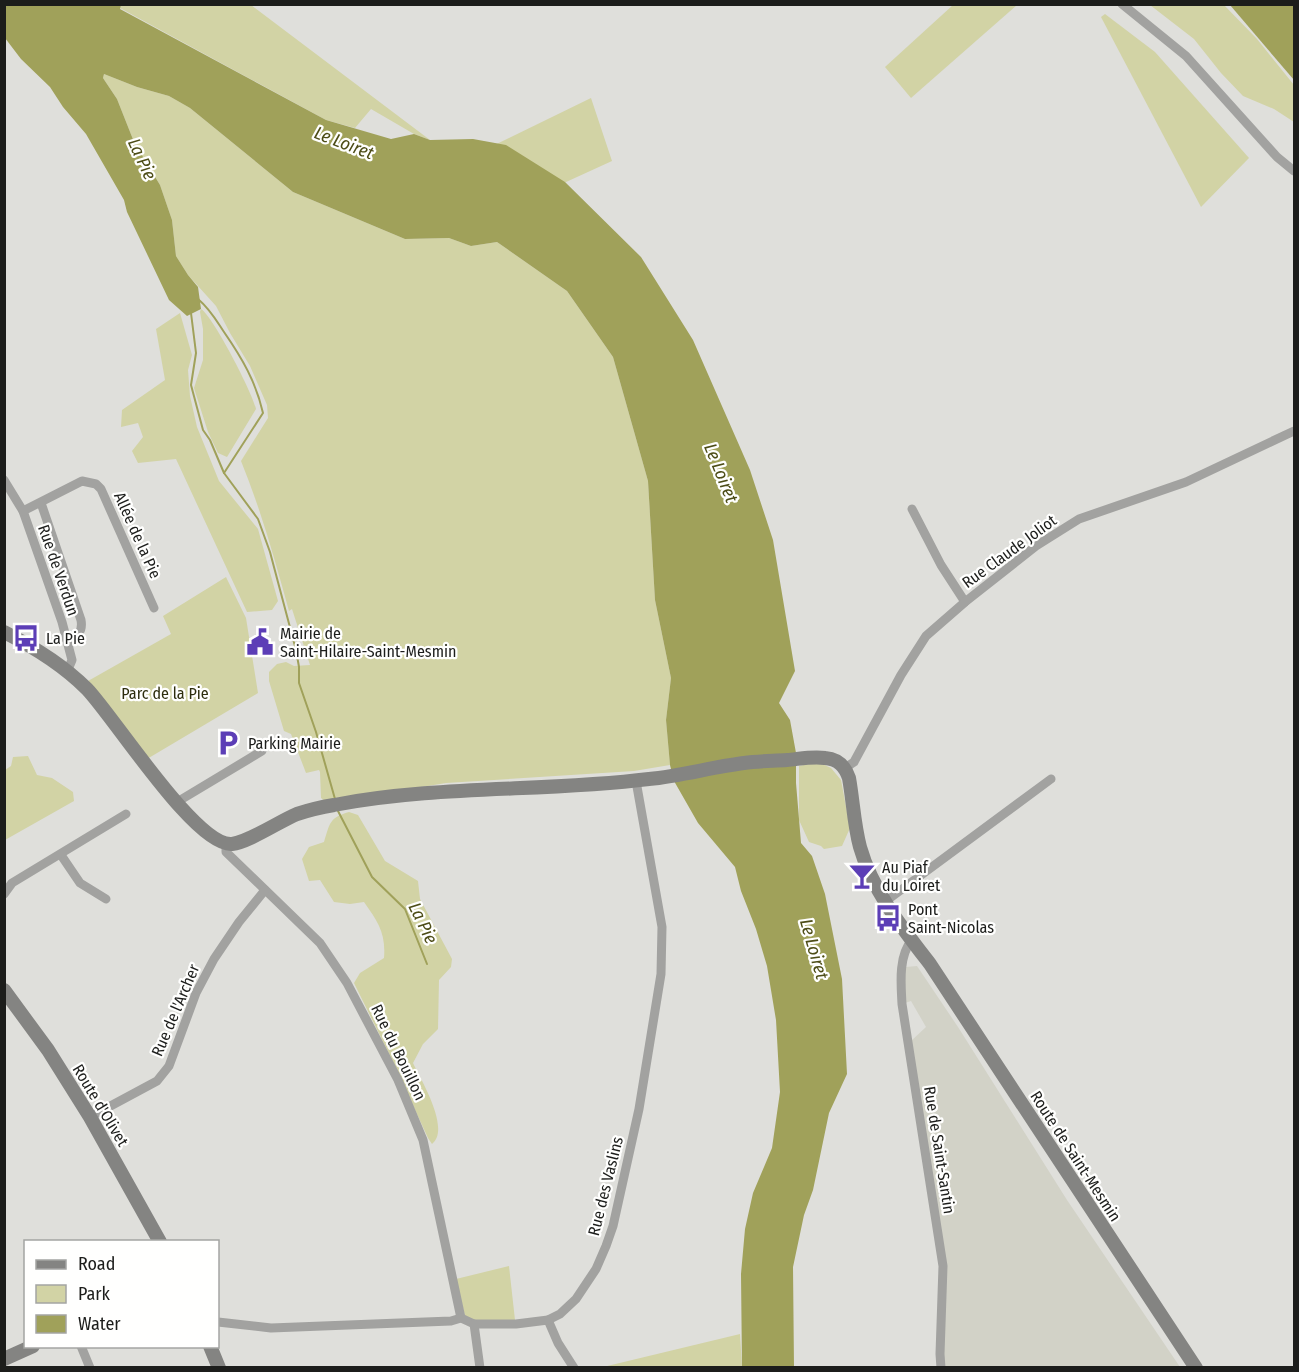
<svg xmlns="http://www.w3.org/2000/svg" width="1299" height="1372" viewBox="0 0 1299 1372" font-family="'Fira Sans Condensed',sans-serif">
	<rect width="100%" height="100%" fill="#dfdfdb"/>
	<!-- built -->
	<path fill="#d2d2c7" d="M917,966L958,1027L1067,1200L1180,1367H941L943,1266L911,1041L926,1027L911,1001L905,1003L903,982L906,967Z"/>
	<!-- green -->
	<g fill="#d2d3a5">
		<path d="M121,4L251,5L430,140L414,134L371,109L355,128L326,120L120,8Z"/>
		<path d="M953,5H1017L911,98L885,67Z"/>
		<path d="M1150,5H1224L1257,39L1294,85V122L1274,109L1243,96L1221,73L1194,39Z"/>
		<path d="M1105,14L1155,52L1249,158L1201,207L1101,17Z"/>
		<path d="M104,74L137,87L169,96L190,108L293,192L405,239L449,238L471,246L497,242L567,291L613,357L648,481L655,600L671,678L666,720L670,765L634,771L446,783L342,800L341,797L325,801L321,798L320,772L319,770L306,773L291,734L284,731L269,681V672L277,664L286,662L294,666L310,665L292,609L289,611C275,560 261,510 241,461L268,418L267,405L250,366L230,333L216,306L188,275L176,256L172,220L160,185L134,142L117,99L103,78Z"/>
		<path d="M591,98L612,161L542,193L476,154Z"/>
		<path d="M201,309C213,316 253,394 256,409L227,457L218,453L208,432L194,388L203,360V329L200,312Z"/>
		<path d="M180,313L192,355L188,370L190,396L197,427L219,481L258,529L278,601L272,610L247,612L176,459L138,463L132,451L143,437L138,423L121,427L122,410L165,380L156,329Z"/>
		<path d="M226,577L246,618L258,693L147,759L88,681L171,634L163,616Z"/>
		<path d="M28,756L37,775L52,778L73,792L74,801L5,840V770L11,766L13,757Z"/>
		<path d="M818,762L831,768L841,780L850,828L842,846L824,849L821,846L809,842L799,820V766Z"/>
		<path d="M349,812L358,815L385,861L418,881L420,899L452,959L451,967L439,980L438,1029L423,1044L413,1063C421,1080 451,1129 432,1144L428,1138L393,1062L354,983L360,973L384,958C386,933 378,922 364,902L350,904L334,902L320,880L309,881L302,859L309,847L324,842C330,823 329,818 349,812Z"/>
		<path d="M509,1266L515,1320H466L456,1279Z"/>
		<path d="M740,1334L742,1367H603Z"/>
	</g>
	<!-- water -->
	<g fill="#a0a15a">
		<path d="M4,5H121L120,9L326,120L391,139L414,134L430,140L473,139L506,145L565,182L641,257L693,340L750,470L773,540L795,671L779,703L790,720L796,753V783L801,843L812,856L825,894L842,979L847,1074L829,1113L813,1190L804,1215L793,1267L794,1367H742L741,1274L745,1229L753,1193L772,1148L780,1092L776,1020L767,966L756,929L741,891L735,867L698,823L674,781L670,765L666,720L671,678L655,600L648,481L613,357L567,291L497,242L471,246L449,238L405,239L293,192L190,108L169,96L137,87L104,74L103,78L117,99L134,142L160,185L172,220L176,256L188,275L198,287L201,309L187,316L169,300L127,212L124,200L86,134L63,107L50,87L21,59L5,38Z"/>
		<path d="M1230,5H1294V80Z"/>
	</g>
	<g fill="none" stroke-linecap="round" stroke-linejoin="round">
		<!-- stream -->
		<g stroke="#a0a15a" stroke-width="2">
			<path d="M198,299C210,309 216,320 224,332C242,358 256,382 263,413L224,473"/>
			<path d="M191,313L196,353L191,385L203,430L210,440L224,473L258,519L270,552L296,650L299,667V683L316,732L335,799"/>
			<path d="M338,811L372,877L405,909L427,964"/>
		</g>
		<!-- street -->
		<g stroke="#a2a2a0" stroke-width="9">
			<path d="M1122,4L1186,56L1277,157L1294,171"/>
			<path d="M4,480L23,511L62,622L72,660L67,672"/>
			<path d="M41,503L81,620C83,631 78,637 68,641"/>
			<path d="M912,509L941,565L965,602"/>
			<path d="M23,511L82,481L96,484L101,489L154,608"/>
			<path d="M845,768L854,762L901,675L926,636L965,602L1036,546L1079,519L1186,482L1294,431"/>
			<path d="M177,802L262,751"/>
			<path d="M226,843V852L320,943L347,983L398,1080L423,1140L461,1318"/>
			<path d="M61,855L80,883L106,899"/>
			<path d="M4,894L12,883L126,814"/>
			<path d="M886,901L1051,779"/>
			<path d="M912,940C898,956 901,985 902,1004L943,1266L940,1354L941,1368"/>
			<path d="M90,1117L157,1081L169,1066L196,993L214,959L239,922L265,890"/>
			<path d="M548,1320L558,1343L574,1368"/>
			<path d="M218,1322L271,1328L451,1321L461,1318L474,1324H516L548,1320L560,1314L576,1299L596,1269L606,1246L613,1226L639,1109L661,974L662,927L636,781"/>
			<path d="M474,1324L480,1368"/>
			<path d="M81,1346L90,1368"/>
		</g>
		<!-- secondary -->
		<g stroke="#848482" stroke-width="14">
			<path d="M4,632C34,647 64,666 87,689C114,717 196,847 232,844C249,842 280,821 297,814C309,810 322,807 334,805C438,785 545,792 649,779C681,776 712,767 744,763C758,761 773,761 787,760C799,759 813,756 825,758C838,759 845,766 849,778C853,800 854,825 860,847C872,890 903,929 930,964L1196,1368"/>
			<path d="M4,990L48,1050L90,1117L160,1242"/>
			<path d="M210,1346L219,1368"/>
			<path d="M4,1359L33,1346"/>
		</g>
	</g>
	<!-- icons -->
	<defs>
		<symbol id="bus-bare" viewBox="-9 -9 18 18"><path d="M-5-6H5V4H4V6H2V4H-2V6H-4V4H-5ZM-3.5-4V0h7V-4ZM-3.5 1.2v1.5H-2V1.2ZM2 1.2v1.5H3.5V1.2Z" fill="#5c3eb6" stroke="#fffffe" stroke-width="2.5" paint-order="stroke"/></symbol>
		<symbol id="civic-bare" viewBox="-9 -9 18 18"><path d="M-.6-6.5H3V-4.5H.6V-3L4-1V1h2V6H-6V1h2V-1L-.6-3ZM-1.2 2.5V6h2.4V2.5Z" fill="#5c3eb6" stroke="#fffffe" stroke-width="2.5" paint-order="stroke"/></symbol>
		<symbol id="parking-bare" viewBox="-9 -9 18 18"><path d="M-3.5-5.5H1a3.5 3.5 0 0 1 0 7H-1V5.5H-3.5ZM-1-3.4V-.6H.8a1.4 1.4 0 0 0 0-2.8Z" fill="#5c3eb6" stroke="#fffffe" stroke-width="2.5" paint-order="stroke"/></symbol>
		<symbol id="bar-bare" viewBox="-9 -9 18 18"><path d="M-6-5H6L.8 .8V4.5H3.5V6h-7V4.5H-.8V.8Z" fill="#5c3eb6" stroke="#fffffe" stroke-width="2.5" paint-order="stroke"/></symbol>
	</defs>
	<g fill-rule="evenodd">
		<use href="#bus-bare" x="7" y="619" width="38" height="38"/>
		<use href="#civic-bare" x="241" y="623" width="38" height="38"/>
		<use href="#parking-bare" x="209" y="724" width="38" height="38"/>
		<use href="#bar-bare" x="843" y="857" width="38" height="38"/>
		<use href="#bus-bare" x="869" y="899" width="38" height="38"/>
	</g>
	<g text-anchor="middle" stroke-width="4.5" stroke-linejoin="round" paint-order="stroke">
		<!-- street labels -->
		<g font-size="16" fill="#1c1d1b" stroke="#fffffe">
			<text transform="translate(138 535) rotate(66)" y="6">Allée de la Pie</text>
			<text transform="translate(1009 551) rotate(-36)" y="6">Rue Claude Joliot</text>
			<text transform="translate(59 570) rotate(71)" y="6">Rue de Verdun</text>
			<text transform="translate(175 1010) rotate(-67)" y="6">Rue de l'Archer</text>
			<text transform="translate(399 1052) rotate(64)" y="6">Rue du Bouillon</text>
			<text transform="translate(101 1105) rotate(59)" y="6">Route d'Olivet</text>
			<text transform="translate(940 1150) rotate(81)" y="6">Rue de Saint-Santin</text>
			<text transform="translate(1076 1156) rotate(57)" y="6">Route de Saint-Mesmin</text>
			<text transform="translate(605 1186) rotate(-76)" y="6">Rue des Vaslins</text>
		</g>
		<!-- poi labels -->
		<g font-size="16" fill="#1c1d1b" stroke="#fffffe" text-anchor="start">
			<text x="280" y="639">Mairie de<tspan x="280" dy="18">Saint-Hilaire-Saint-Mesmin</tspan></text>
			<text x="46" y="644">La Pie</text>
			<text x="248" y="749">Parking Mairie</text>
			<text x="882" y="873">Au Piaf<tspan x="882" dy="18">du Loiret</tspan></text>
			<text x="908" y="915">Pont<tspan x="908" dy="18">Saint-Nicolas</tspan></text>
		</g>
		<!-- park labels -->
		<g font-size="16" fill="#2d2d0d" stroke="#fffffe">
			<text x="165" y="699">Parc de la Pie</text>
		</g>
		<!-- water labels -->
		<g font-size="18" font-style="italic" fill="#4d4d17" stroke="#fffffe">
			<text transform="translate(344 143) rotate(21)" y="6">Le Loiret</text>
			<text transform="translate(142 159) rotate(65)" y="6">La Pie</text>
			<text transform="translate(721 473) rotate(68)" y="6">Le Loiret</text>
			<text transform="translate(423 923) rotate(64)" y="6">La Pie</text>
			<text transform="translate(814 949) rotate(74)" y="6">Le Loiret</text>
		</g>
	</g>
	<!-- border -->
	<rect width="1299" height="1372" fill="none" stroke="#1c1d1b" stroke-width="12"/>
	<!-- legend -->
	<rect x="24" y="1240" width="195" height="108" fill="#fffffe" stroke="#a4a5a3" stroke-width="1.5"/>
	<rect x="36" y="1260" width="30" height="9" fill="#848482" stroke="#a4a5a3" stroke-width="1.5"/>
	<text x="78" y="1270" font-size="18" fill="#1c1d1b">Road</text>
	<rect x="36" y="1285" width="30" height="18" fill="#d2d3a5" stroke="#a4a5a3" stroke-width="1.5"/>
	<text x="78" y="1300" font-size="18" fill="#1c1d1b">Park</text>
	<rect x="36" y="1315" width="30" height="18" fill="#a0a15a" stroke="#a4a5a3" stroke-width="1.5"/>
	<text x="78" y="1330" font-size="18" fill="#1c1d1b">Water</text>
</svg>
